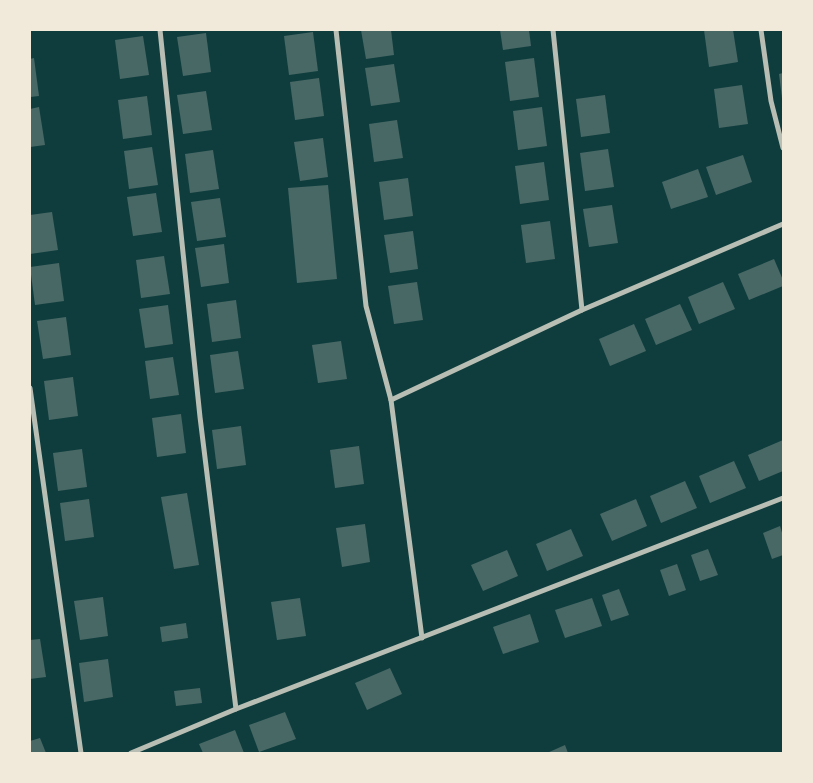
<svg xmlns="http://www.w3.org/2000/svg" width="813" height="783" viewBox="0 0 813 783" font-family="Commissioner,sans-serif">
	<rect width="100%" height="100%" fill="#0f3d3e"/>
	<!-- building -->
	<g fill="#486865">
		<path d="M361,30H391L394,55L366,59Z"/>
		<path d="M500,30H529L531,46L503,50Z"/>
		<path d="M704,30H733L738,62L709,67Z"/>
		<path d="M313,32L318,71L289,75L284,36Z"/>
		<path d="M206,33L211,72L183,76L177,37Z"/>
		<path d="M143,36L149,75L120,79L115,40Z"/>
		<path d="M34,58L39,96L30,97V59Z"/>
		<path d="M534,58L539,97L510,101L505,62Z"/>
		<path d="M394,64L400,102L371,106L365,68Z"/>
		<path d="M783,73V98H782L779,74Z"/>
		<path d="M319,78L324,116L295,120L290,82Z"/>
		<path d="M742,85L748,124L719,128L714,89Z"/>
		<path d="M206,91L212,130L183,134L177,95Z"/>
		<path d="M605,95L610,133L581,137L576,99Z"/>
		<path d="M147,96L152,135L123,139L118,100Z"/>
		<path d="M39,107L45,145L30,147V109Z"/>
		<path d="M542,107L547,146L518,150L513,111Z"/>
		<path d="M397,120L403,158L374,162L369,124Z"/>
		<path d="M323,138L328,177L300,181L294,142Z"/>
		<path d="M152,147L158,185L129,189L124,151Z"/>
		<path d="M608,149L614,187L585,191L580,153Z"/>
		<path d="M213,150L219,189L190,193L185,154Z"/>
		<path d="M743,155L752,182L716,195L706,167Z"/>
		<path d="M544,162L549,200L520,204L515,166Z"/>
		<path d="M698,169L708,197L671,209L662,182Z"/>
		<path d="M408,178L413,216L384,220L379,182Z"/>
		<path d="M328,185L337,279L297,283L288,188Z"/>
		<path d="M156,193L162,232L133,236L127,197Z"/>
		<path d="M220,198L226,237L197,241L191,202Z"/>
		<path d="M612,205L618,243L589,247L583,209Z"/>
		<path d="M52,212L58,250L30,254V215Z"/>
		<path d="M550,221L555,259L526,263L521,225Z"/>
		<path d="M413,231L418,269L390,273L384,235Z"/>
		<path d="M224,244L229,283L201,287L195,248Z"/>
		<path d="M164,256L170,294L141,298L136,260Z"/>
		<path d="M774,259L783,280V286L749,300L738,274Z"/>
		<path d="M59,263L64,301L35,305L30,267Z"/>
		<path d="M417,282L423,320L394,324L388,286Z"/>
		<path d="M723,282L735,309L699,324L688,297Z"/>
		<path d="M236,300L241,338L212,342L207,304Z"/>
		<path d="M680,304L692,330L656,345L645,319Z"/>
		<path d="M168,305L173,344L145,348L139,309Z"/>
		<path d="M66,317L71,355L43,359L37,321Z"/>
		<path d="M634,324L646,351L610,366L599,339Z"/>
		<path d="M341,341L347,379L318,383L312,345Z"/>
		<path d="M238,351L244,389L215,393L210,355Z"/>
		<path d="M173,357L179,395L150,399L145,361Z"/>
		<path d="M73,377L78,416L49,420L44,381Z"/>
		<path d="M181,414L186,453L157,457L152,418Z"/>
		<path d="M241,426L246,465L217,469L212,430Z"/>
		<path d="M783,440V471L759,481L748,455Z"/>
		<path d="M359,446L364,484L335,488L330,450Z"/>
		<path d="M82,449L87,487L58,491L53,453Z"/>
		<path d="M734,461L746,488L710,503L699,476Z"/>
		<path d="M685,481L697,508L661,523L650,496Z"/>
		<path d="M187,493L199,565L174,569L161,497Z"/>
		<path d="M89,499L94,537L65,541L60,503Z"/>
		<path d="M636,499L647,526L612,541L600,514Z"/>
		<path d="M365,524L370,562L342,567L336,528Z"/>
		<path d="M780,526L783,536V555L772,559L763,533Z"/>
		<path d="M571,529L583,556L547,571L536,544Z"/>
		<path d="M708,549L718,575L700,581L691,555Z"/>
		<path d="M507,550L518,576L483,591L471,565Z"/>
		<path d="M677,564L686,590L669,596L660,570Z"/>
		<path d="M619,589L629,615L611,621L602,595Z"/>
		<path d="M103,597L108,636L80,640L74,601Z"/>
		<path d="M300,598L306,636L277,640L271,602Z"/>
		<path d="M592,598L602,626L565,638L555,610Z"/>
		<path d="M530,614L539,642L503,654L493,627Z"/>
		<path d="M186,623L188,638L162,642L160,627Z"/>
		<path d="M40,639L46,677L30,679V640Z"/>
		<path d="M108,659L113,697L84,702L79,663Z"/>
		<path d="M390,668L402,694L367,710L355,683Z"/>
		<path d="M200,688L202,703L176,706L174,691Z"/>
		<path d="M285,712L296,739L259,752L249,725Z"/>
		<path d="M235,730L244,753H203L199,744Z"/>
		<path d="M40,738L46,753H30V741Z"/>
		<path d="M565,745L568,753H547Z"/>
	</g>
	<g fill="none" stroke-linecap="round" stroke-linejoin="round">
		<!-- minor -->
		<g stroke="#b8beb3" stroke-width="5">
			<path d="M160,30L200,417L236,709"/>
			<path d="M336,30L366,306L391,400L422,638"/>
			<path d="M553,30L582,310"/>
			<path d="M761,30L771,101L783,148"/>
			<path d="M30,388L81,753"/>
			<path d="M391,400L582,310L783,224"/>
			<path d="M131,753L236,709L783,498"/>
		</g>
	</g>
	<!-- border -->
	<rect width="813" height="783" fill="none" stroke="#f1e9da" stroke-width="62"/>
</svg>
